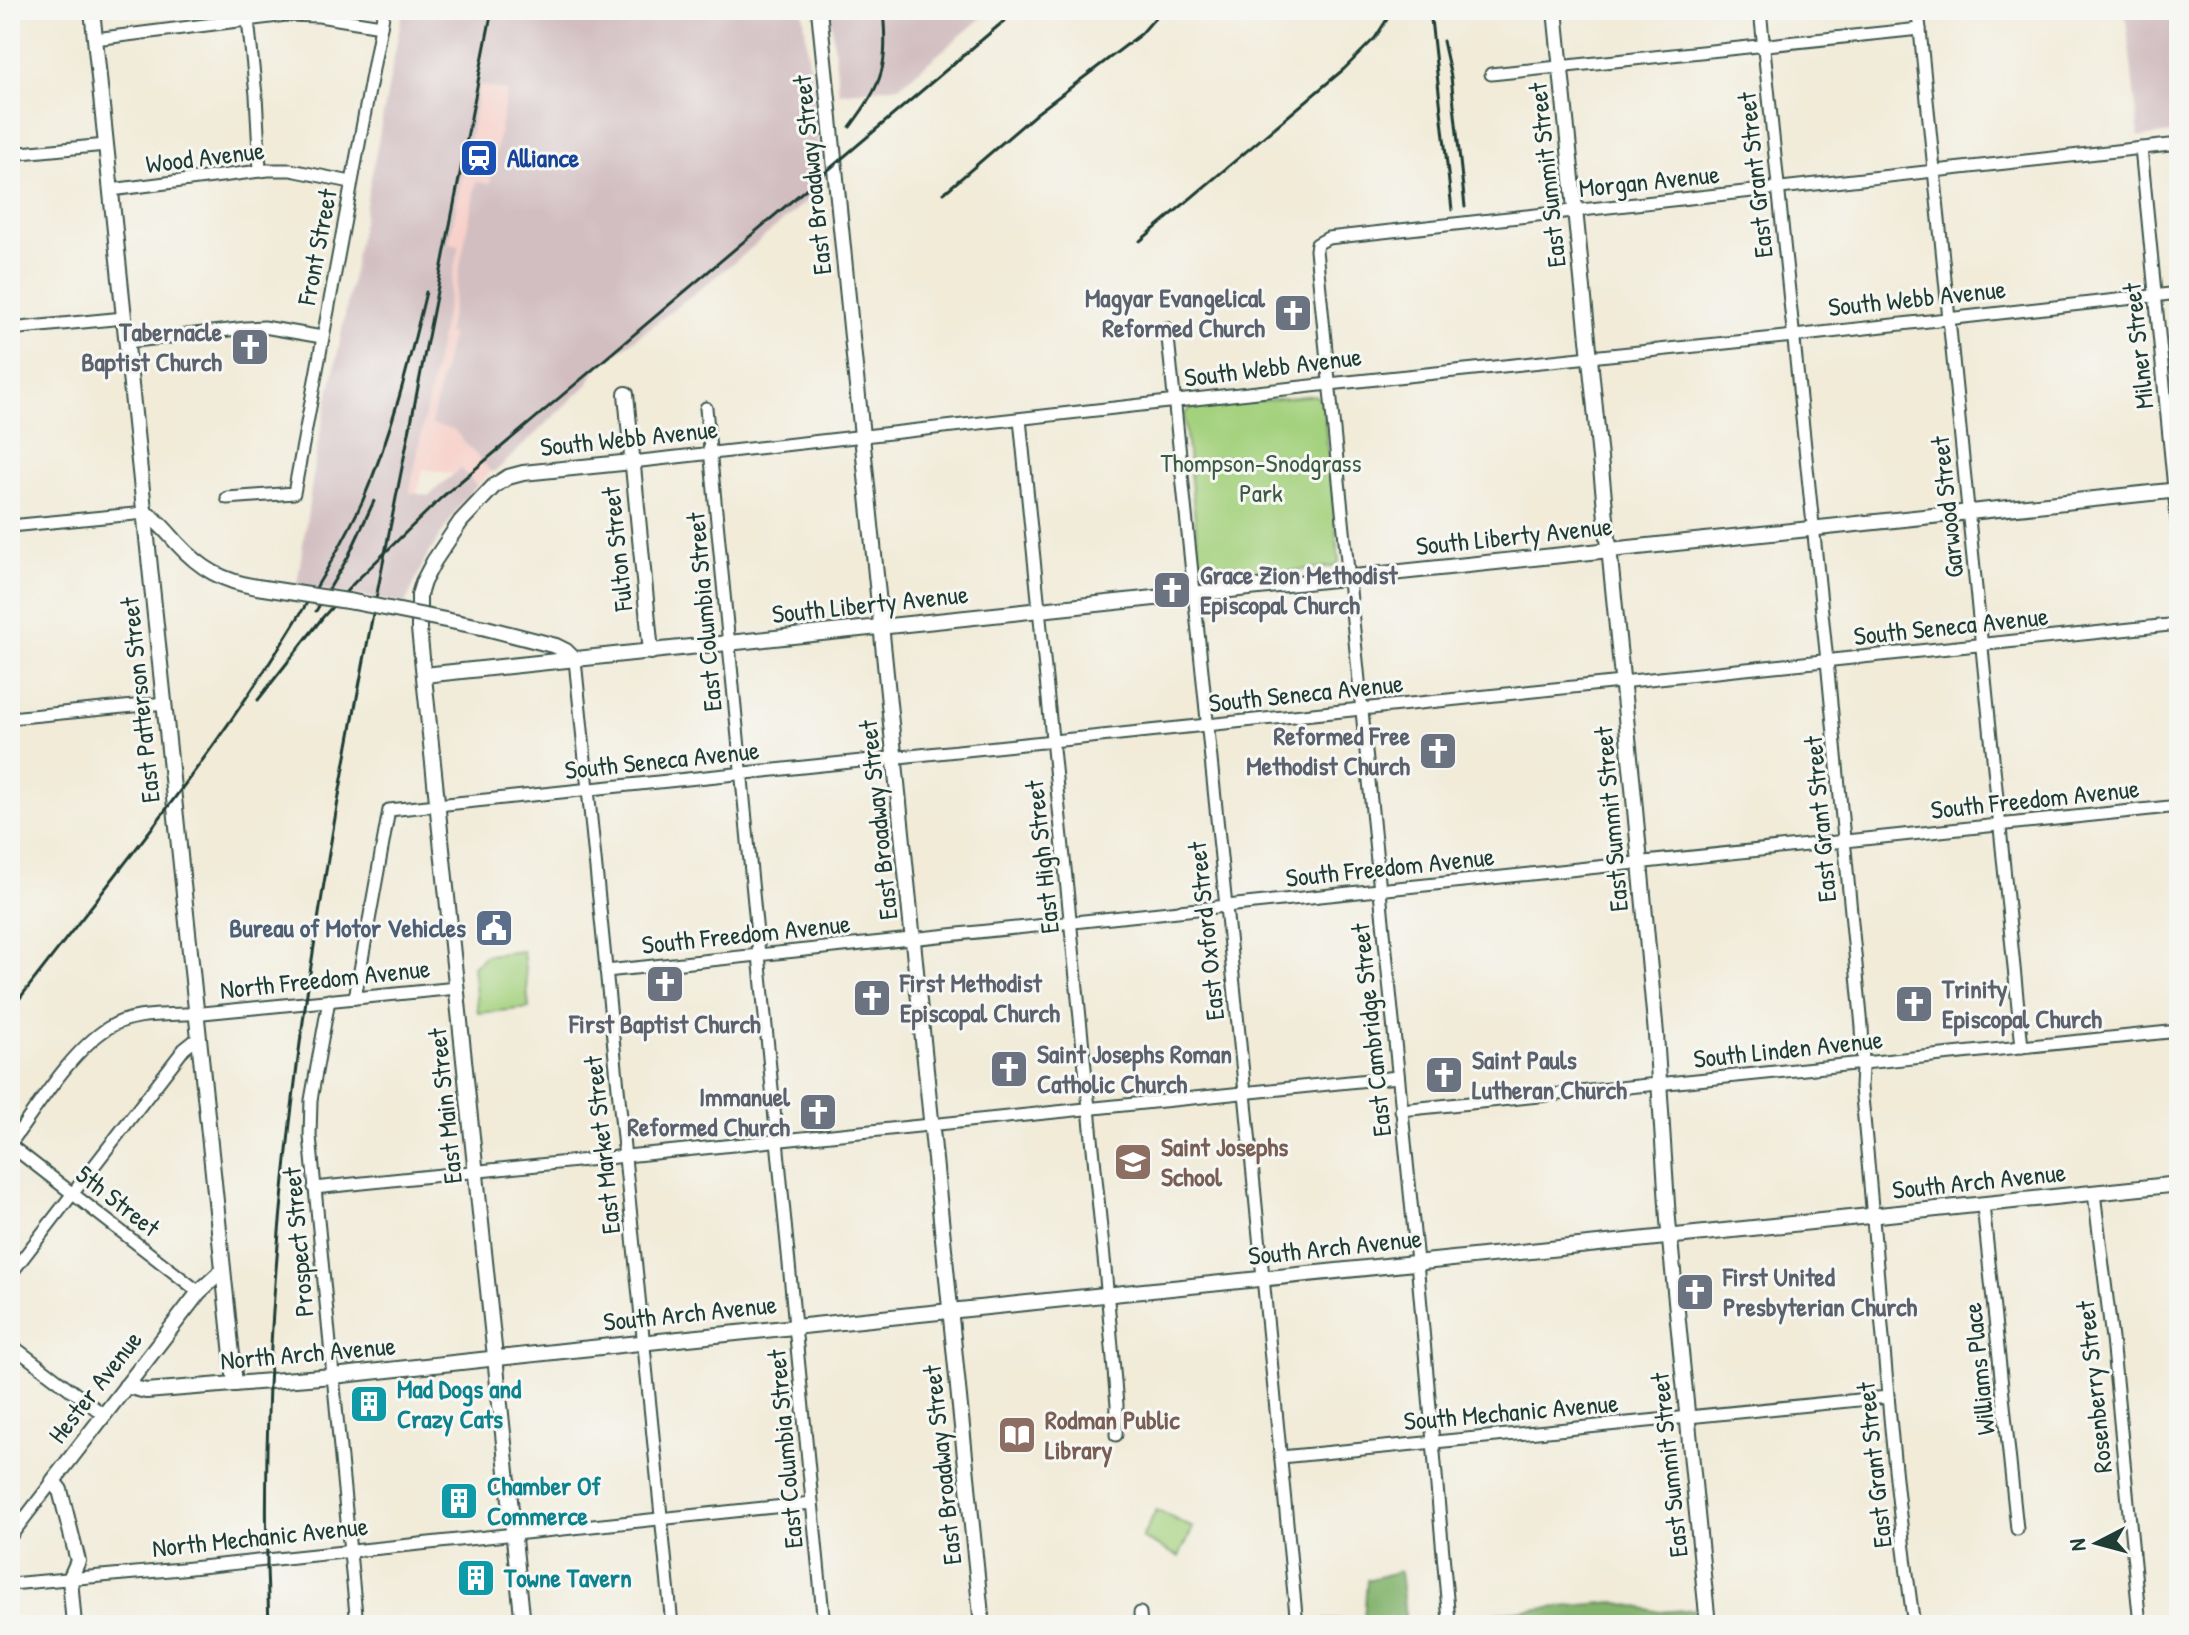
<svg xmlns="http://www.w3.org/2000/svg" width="2189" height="1635" viewBox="0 0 2189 1635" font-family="'Patrick Hand',sans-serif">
	<rect width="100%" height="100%" fill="#f6f6f2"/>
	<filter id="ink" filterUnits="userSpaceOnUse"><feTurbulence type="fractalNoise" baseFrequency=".0125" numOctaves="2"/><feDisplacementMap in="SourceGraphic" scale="16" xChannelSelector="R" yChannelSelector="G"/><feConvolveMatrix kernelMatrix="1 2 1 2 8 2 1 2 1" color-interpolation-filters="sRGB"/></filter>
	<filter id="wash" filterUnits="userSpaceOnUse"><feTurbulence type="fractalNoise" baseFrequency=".006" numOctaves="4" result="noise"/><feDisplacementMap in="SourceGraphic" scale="32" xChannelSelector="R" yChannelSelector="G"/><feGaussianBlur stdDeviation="1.8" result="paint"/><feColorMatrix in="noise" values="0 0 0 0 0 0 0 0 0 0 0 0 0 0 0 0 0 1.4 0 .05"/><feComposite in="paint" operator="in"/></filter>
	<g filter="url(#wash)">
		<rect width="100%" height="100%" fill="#f1ebd8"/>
		<!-- built -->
		<path fill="#f7d0c9" d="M480,85L508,91L490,185L476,183L447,333L451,335L431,425L453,429L491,472L477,486L461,468L454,474L423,469L417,494L410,492L459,246L448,243Z"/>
		<!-- industrial -->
		<g fill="#d2bec1">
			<path d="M403,10H803L823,187L737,260L595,370L589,383L497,470L491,472L453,429L431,425L451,335L447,334L476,182L490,184L507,91L480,85L449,243L459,245L410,492L428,496L461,468L477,486L463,500L425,560L405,604L297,585L317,449L337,357Z"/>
			<path d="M830,10H991L900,86L839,93Z"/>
			<path d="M2125,10H2179V132L2139,137Z"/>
		</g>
		<!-- green -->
		<g fill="#a4d17e" stroke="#628759" stroke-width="2">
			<path d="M1315,395L1323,402L1339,560L1336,566L1211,580L1201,576L1184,415L1190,408Z"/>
			<path d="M523,951L529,1008L478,1013L473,966L486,955Z"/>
			<path d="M1156,1510L1193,1528L1179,1557L1142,1538Z"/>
		</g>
		<!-- forest -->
		<g fill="#83b36d" stroke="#517850" stroke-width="2">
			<path d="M1400,1571L1406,1625H1312L1311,1621L1364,1619L1367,1580Z"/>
			<path d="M1615,1602L1660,1612L1698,1609L1699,1625H1463L1462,1616Z"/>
		</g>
	</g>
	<g filter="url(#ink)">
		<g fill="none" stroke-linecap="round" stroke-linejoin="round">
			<defs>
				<g id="minor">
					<path d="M247,10L256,95L260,171"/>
					<path d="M1760,10L1827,661L1862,1027L1863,1049L1861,1087C1879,1266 1888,1446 1914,1625"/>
					<path d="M1918,10L2022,1047"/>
					<path d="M95,39L286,15L319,16L381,26"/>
					<path d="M1491,74L1920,29"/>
					<path d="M2141,148L2179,540"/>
					<path d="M10,154L106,145"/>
					<path d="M111,190L268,170H291L351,182"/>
					<path d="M1167,328L1245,1093L1297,1625"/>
					<path d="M10,329L124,318"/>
					<path d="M127,342L246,328L264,327L322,337"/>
					<path d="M706,408L824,1625"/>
					<path d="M1020,419L1106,1278L1117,1405L1116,1435"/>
					<path d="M632,462L1329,384L1794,336L2179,293"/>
					<path d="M227,498L294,493L384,10"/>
					<path d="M10,526L145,513"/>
					<path d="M575,660L672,1625"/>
					<path d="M10,718L165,703"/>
					<path d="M606,971L2179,806"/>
					<path d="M355,998L389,810L2179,624"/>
					<path d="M329,1000L311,1100L310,1136L357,1625"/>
					<path d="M1401,1110L2179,1031"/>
					<path d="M10,1144C37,1108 70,1052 108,1028C134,1011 172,1016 203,1013C287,1004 372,996 457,988"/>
					<path d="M10,1145L199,1292"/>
					<path d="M314,1188L1398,1077"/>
					<path d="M2094,1193L2112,1339L2140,1625"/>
					<path d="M1983,1205L2017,1529"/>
					<path d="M10,1275L184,1049L199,1037"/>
					<path d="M10,1344L104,1415"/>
					<path d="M1281,1457C1483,1438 1686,1417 1888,1397"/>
					<path d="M10,1537L53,1481"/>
					<path d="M10,1584L181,1569L812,1503"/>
					<path d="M1140,1613L1141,1625"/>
					<path d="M1449,1621L1417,1262L1316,250L1317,244L1328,238L2179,144"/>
				</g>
				<g id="tertiary">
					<path d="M92,10L235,1384"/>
					<path d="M819,10L982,1625"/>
					<path d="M1555,10L1632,777L1656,1034L1668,1220L1708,1625"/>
					<path d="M626,394L651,652"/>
					<path d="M145,513C158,520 167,532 177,543C201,569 222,581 257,587"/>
					<path d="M486,628L556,646L566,651L575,660"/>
					<path d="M424,675L2179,490"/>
					<path d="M126,1386L146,1391L333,1376L572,1350L2179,1184"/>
					<path d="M74,1625L70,1579L78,1561L60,1490L53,1481L199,1292L223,1270"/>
					<path d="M523,1625L419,629V595L423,582L434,561L461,521L494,486L508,477L523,473L632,462"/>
				</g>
			</defs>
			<!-- minor casing -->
			<use href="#minor" stroke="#3e574d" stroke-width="15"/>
			<!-- tertiary casing -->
			<use href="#tertiary" stroke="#3e574d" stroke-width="18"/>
			<!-- minor -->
			<use href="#minor" stroke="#fff" stroke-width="11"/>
			<!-- tertiary -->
			<use href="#tertiary" stroke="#fff" stroke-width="14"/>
			<!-- rail -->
			<g stroke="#1f3d34" stroke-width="3">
				<path d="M1430,10L1452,210"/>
				<path d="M1443,41L1451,77L1465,207"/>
				<path d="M850,127C884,82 888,66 883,10"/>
				<path d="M944,193L1037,113L1141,34L1162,10"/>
				<path d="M1140,241L1344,69L1375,38L1393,10"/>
				<path d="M316,611L348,557L374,501"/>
				<path d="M258,700L323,617L354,583L441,498L1017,10"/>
				<path d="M10,1011C105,887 207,765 289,632C316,589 342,546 363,500C392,433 409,363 426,292"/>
				<path d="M269,1625C252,1252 319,882 392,518C426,349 459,179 492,10"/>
			</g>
			<defs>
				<path id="tertiary-bridge" d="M257,587L354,602L486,628"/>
			</defs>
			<!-- tertiary-bridge casing -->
			<use href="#tertiary-bridge" stroke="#3e574d" stroke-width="18" stroke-linecap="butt"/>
			<!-- tertiary-bridge -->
			<use href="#tertiary-bridge" stroke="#fff" stroke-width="14"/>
		</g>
	</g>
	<!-- icons -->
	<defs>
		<symbol id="station-square" viewBox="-11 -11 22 22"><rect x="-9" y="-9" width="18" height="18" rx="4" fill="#1a4fb4" stroke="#f6f6f2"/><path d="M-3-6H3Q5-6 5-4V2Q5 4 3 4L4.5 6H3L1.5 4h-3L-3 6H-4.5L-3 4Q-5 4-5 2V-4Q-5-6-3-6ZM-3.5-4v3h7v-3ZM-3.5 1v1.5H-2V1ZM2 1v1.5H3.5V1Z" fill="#fff"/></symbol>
		<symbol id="church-square" viewBox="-11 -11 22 22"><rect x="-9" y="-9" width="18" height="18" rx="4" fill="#6b7280" stroke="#f6f6f2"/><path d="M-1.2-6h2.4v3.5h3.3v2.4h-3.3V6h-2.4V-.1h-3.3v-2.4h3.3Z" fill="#fff"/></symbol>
		<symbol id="civic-square" viewBox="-11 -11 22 22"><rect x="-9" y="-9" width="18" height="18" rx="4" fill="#5c6f8a" stroke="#f6f6f2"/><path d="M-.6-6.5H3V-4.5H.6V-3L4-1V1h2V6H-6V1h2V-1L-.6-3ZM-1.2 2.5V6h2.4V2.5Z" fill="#fff"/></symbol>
		<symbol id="school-square" viewBox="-11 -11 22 22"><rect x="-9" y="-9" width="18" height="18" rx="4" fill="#8d6e63" stroke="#f6f6f2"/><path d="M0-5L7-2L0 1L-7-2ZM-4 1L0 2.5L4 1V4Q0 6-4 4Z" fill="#fff"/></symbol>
		<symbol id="building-square" viewBox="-11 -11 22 22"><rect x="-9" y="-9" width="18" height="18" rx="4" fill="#0f9aa8" stroke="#f6f6f2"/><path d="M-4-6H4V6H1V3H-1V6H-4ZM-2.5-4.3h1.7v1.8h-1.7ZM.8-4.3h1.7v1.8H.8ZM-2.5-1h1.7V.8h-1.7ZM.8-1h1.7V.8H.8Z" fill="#fff"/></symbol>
		<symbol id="library-square" viewBox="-11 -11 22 22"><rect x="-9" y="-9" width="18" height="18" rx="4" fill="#8d6e63" stroke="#f6f6f2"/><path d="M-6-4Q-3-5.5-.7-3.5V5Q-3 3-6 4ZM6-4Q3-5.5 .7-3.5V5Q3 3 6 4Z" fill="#fff"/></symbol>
	</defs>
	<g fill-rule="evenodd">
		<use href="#station-square" x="457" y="136" width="44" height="44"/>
		<use href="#church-square" x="1271" y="291" width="44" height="44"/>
		<use href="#church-square" x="228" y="325" width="44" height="44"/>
		<use href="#church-square" x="1150" y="568" width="44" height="44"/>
		<use href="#church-square" x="1416" y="729" width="44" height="44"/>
		<use href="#civic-square" x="472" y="906" width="44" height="44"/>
		<use href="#church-square" x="643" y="962" width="44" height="44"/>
		<use href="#church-square" x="850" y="976" width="44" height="44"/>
		<use href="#church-square" x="1892" y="982" width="44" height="44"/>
		<use href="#church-square" x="987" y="1047" width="44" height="44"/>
		<use href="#church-square" x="1422" y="1053" width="44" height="44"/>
		<use href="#church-square" x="796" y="1090" width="44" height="44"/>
		<use href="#school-square" x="1111" y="1140" width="44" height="44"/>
		<use href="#church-square" x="1673" y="1270" width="44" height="44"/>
		<use href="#building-square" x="347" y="1382" width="44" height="44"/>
		<use href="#library-square" x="995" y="1413" width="44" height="44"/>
		<use href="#building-square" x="437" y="1479" width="44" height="44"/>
		<use href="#building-square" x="454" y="1556" width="44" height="44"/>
	</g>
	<g text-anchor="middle" stroke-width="6" stroke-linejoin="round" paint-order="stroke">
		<!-- street labels -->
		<g font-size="26" fill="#1f3d34" stroke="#f6f6f2">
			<text transform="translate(205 157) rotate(-7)" y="9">Wood Avenue</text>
			<text transform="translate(812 175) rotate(-96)" y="9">East Broadway Street</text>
			<text transform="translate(1547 175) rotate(-96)" y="9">East Summit Street</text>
			<text transform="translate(1755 175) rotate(-96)" y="9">East Grant Street</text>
			<text transform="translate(1649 181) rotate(-6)" y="9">Morgan Avenue</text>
			<text transform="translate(317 247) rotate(-79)" y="9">Front Street</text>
			<text transform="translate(1917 298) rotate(-6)" y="9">South Webb Avenue</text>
			<text transform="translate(2138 346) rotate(-96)" y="9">Milner Street</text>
			<text transform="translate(1273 367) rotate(-7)" y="9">South Webb Avenue</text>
			<text transform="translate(629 438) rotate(-6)" y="9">South Webb Avenue</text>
			<text transform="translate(1947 507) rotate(-96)" y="9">Garwood Street</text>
			<text transform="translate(1514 536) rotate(-6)" y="9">South Liberty Avenue</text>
			<text transform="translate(617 549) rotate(-96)" y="9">Fulton Street</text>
			<text transform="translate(870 604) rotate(-6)" y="9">South Liberty Avenue</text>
			<text transform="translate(704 612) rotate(-95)" y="9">East Columbia Street</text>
			<text transform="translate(1951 626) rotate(-6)" y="9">South Seneca Avenue</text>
			<text transform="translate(1306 693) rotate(-6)" y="9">South Seneca Avenue</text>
			<text transform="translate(140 700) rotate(-96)" y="9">East Patterson Street</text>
			<text transform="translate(662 760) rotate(-6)" y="9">South Seneca Avenue</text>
			<text transform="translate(2035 799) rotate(-6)" y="9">South Freedom Avenue</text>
			<text transform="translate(1611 819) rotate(-95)" y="9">East Summit Street</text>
			<text transform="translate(1820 819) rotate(-95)" y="9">East Grant Street</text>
			<text transform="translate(878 820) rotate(-96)" y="9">East Broadway Street</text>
			<text transform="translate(1042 857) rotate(-96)" y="9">East High Street</text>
			<text transform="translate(1390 867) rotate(-6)" y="9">South Freedom Avenue</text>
			<text transform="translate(1206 931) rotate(-96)" y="9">East Oxford Street</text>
			<text transform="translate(746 934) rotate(-6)" y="9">South Freedom Avenue</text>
			<text transform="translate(325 979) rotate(-6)" y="9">North Freedom Avenue</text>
			<text transform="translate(1371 1030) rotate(-96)" y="9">East Cambridge Street</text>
			<text transform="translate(1788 1049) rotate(-6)" y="9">South Linden Avenue</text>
			<text transform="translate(445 1106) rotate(-96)" y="9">East Main Street</text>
			<text transform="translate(602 1145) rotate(-96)" y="9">East Market Street</text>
			<text transform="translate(1979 1181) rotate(-6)" y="9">South Arch Avenue</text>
			<text transform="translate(118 1201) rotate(38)" y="9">5th Street</text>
			<text transform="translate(298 1242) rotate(-95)" y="9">Prospect Street</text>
			<text transform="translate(1335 1247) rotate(-6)" y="9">South Arch Avenue</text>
			<text transform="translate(690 1313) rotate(-6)" y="9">South Arch Avenue</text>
			<text transform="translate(308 1353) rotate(-5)" y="9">North Arch Avenue</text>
			<text transform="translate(1979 1369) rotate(-96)" y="9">Williams Place</text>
			<text transform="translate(95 1387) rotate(-52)" y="9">Hester Avenue</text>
			<text transform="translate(2094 1387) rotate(-96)" y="9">Rosenberry Street</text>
			<text transform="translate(1511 1412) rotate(-5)" y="9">South Mechanic Avenue</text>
			<text transform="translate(785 1449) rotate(-95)" y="9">East Columbia Street</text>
			<text transform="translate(942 1465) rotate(-96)" y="9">East Broadway Street</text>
			<text transform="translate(1669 1465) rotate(-96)" y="9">East Summit Street</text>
			<text transform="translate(1874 1465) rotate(-96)" y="9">East Grant Street</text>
			<text transform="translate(260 1537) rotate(-6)" y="9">North Mechanic Avenue</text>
		</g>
		<!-- transit labels -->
		<g font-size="26" font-weight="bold" fill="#164399" stroke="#f6f6f2" text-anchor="start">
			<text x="507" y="167">Alliance</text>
		</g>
		<!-- worship labels -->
		<g font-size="26" font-weight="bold" fill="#5b616d" stroke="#f6f6f2" text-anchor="start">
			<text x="1265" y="307" text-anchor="end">Magyar Evangelical<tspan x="1265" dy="30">Reformed Church</tspan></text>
			<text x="222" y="341" text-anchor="end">Tabernacle<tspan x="222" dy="30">Baptist Church</tspan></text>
			<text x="1200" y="584">Grace Zion Methodist<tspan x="1200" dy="30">Episcopal Church</tspan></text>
			<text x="1410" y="745" text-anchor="end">Reformed Free<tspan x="1410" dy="30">Methodist Church</tspan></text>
			<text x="900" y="992">First Methodist<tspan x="900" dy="30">Episcopal Church</tspan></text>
			<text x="1942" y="998">Trinity<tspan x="1942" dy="30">Episcopal Church</tspan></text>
			<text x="665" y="1033" text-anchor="middle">First Baptist Church</text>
			<text x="1037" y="1063">Saint Josephs Roman<tspan x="1037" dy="30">Catholic Church</tspan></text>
			<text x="1472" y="1069">Saint Pauls<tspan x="1472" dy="30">Lutheran Church</tspan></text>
			<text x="790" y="1106" text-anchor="end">Immanuel<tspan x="790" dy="30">Reformed Church</tspan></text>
			<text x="1723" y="1286">First United<tspan x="1723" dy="30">Presbyterian Church</tspan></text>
		</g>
		<!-- park labels -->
		<g font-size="26" fill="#3a5b43" stroke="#f6f6f2">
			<text x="1261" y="472">Thompson-Snodgrass<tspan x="1261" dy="30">Park</tspan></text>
		</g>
		<!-- service labels -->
		<g font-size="26" font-weight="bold" fill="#4e5e75" stroke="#f6f6f2" text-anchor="end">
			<text x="466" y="937">Bureau of Motor Vehicles</text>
		</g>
		<!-- education labels -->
		<g font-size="26" font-weight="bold" fill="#785e54" stroke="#f6f6f2" text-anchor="start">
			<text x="1161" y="1156">Saint Josephs<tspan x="1161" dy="30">School</tspan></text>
			<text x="1045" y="1429">Rodman Public<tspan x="1045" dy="30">Library</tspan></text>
		</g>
		<!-- culture labels -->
		<g font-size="26" font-weight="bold" fill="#0d838f" stroke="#f6f6f2" text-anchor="start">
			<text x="397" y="1398">Mad Dogs and<tspan x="397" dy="30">Crazy Cats</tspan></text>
			<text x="487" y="1495">Chamber Of<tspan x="487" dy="30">Commerce</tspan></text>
			<text x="504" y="1587">Towne Tavern</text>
		</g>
	</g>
	<!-- margin -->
	<rect width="2189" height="1635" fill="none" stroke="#f6f6f2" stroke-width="40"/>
	<!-- north arrow -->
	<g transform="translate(2097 1543) rotate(264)" stroke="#f6f6f2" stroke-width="6" paint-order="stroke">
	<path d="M0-6L14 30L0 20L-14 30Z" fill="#1f3d34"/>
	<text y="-12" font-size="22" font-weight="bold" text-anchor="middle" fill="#1f3d34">N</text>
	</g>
</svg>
